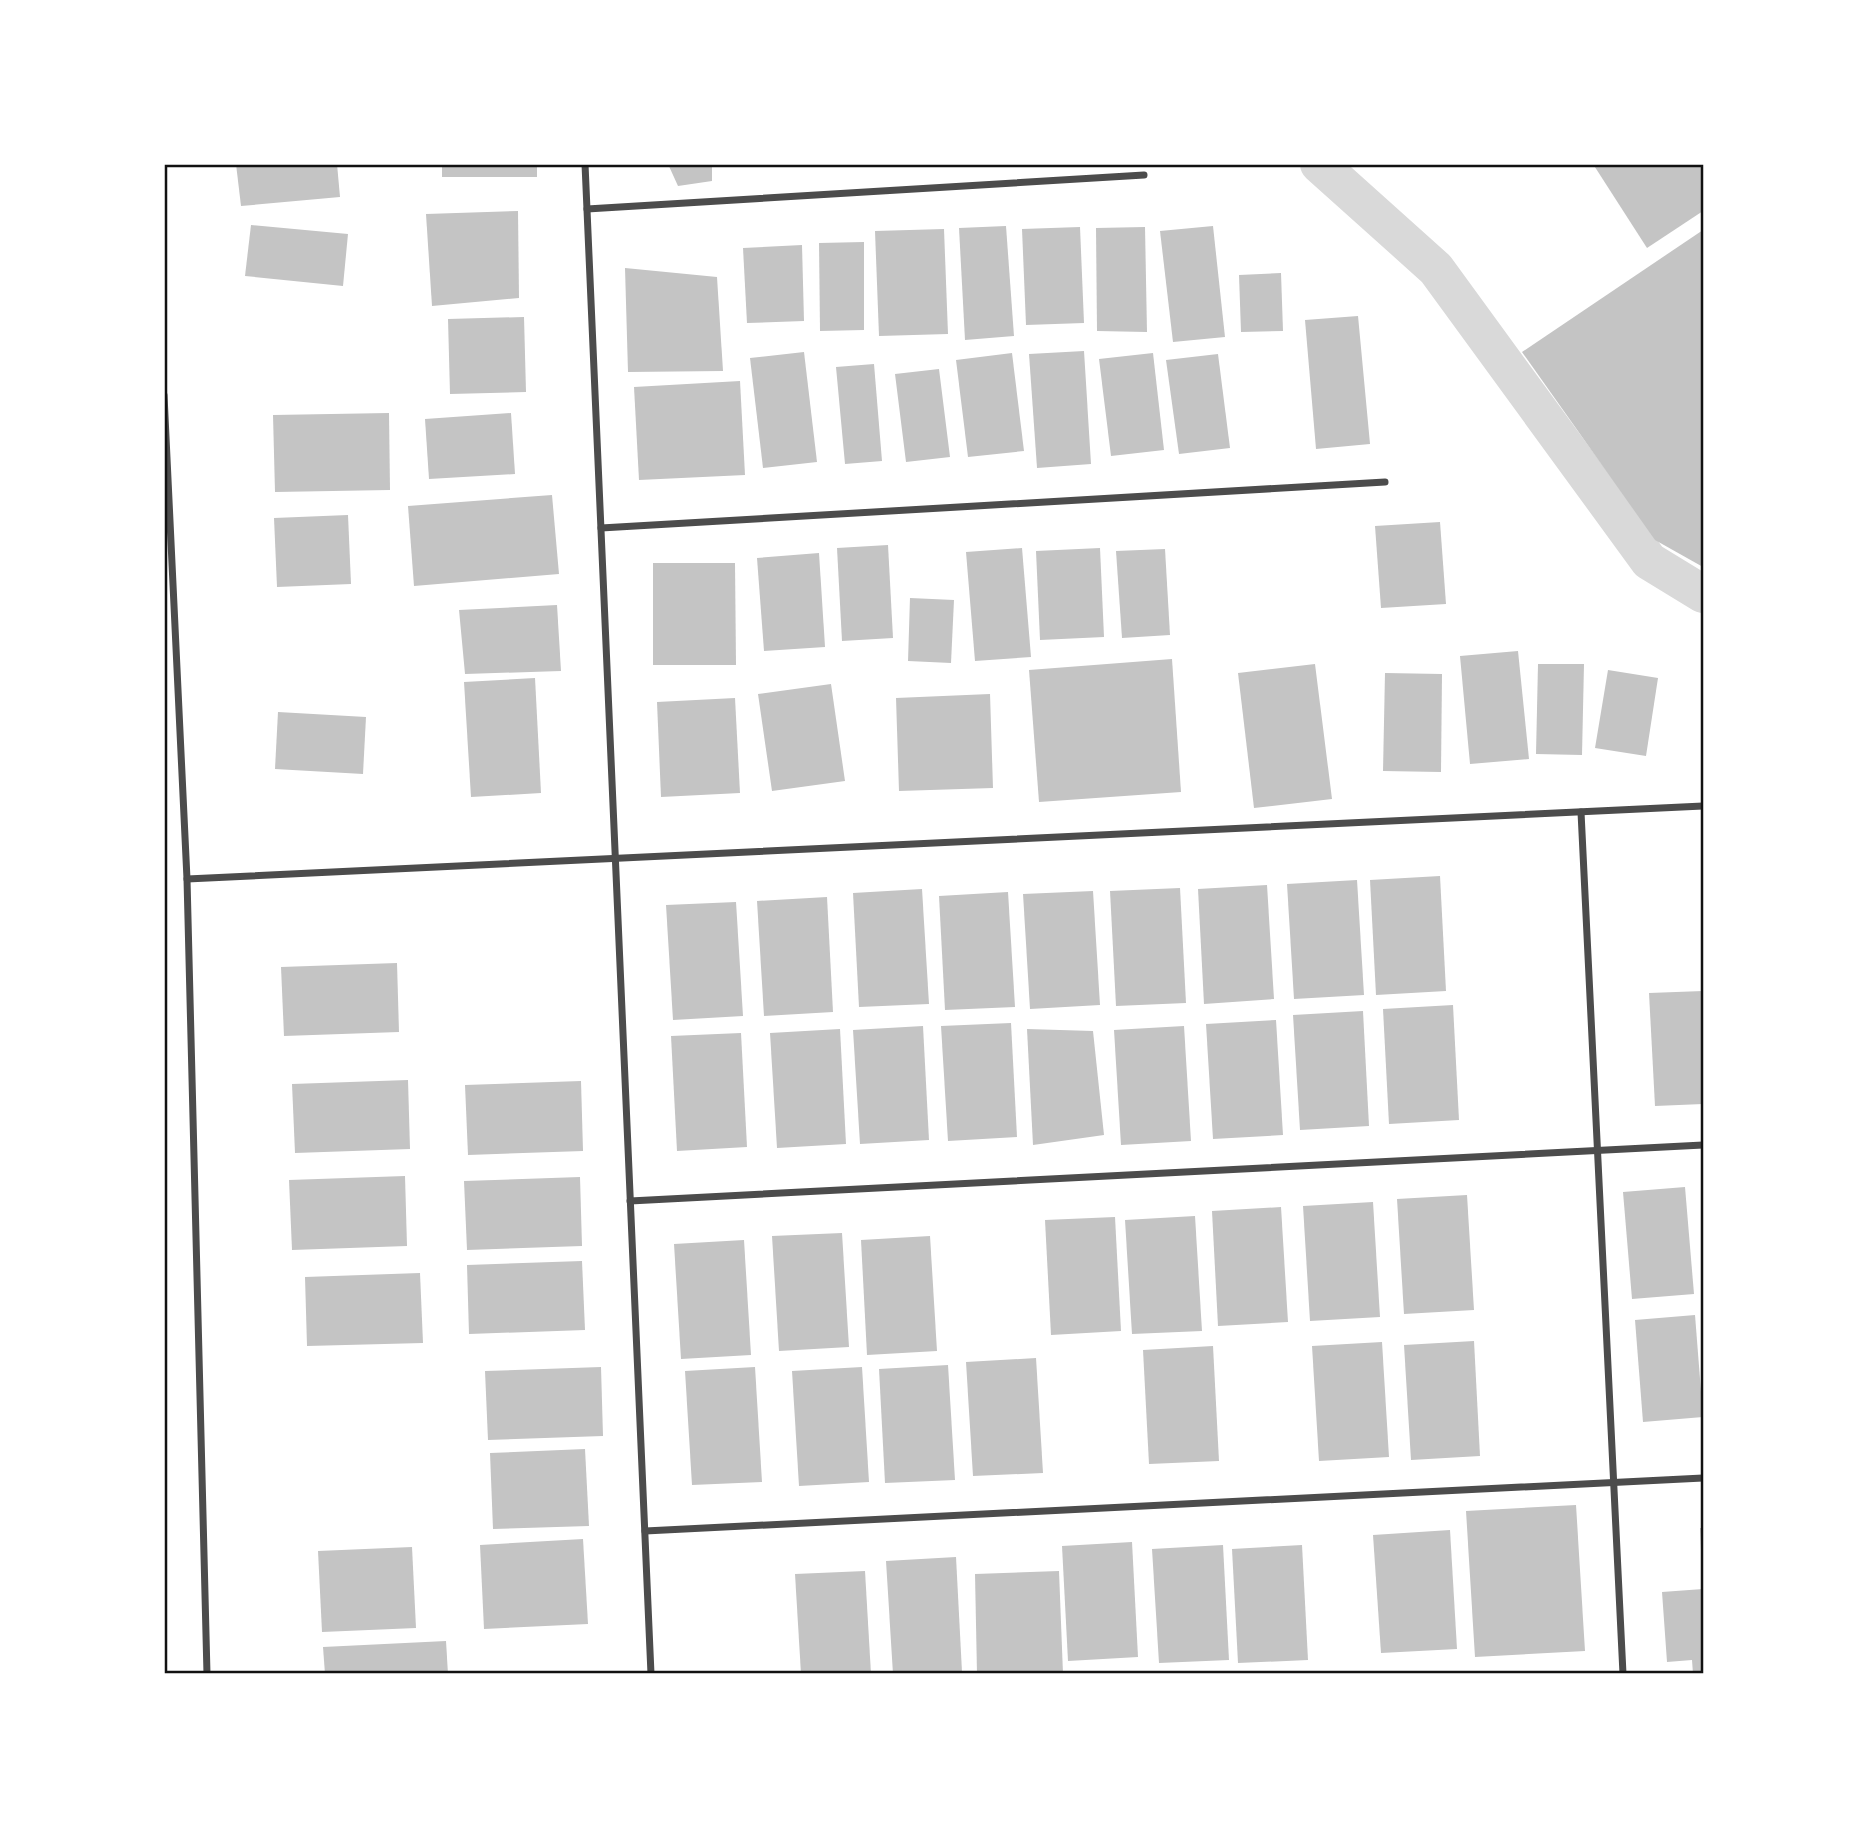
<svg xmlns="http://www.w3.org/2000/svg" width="1868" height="1838" viewBox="0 0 1868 1838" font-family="'Roboto Condensed',sans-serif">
	<rect width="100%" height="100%" fill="#fff"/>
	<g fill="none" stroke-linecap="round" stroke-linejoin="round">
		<!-- canal -->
		<path stroke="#d9d9d9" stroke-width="38" d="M1319,164L1436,269L1649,561L1703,594"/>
	</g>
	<!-- building -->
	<g fill="#c4c4c4">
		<path d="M236,164H337L340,197L241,206Z"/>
		<rect x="442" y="164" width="95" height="13"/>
		<path d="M668,164H712V181L678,186Z"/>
		<path d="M1593,164H1703V211L1647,248Z"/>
		<path d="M518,211L519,298L432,306L426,214Z"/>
		<path d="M251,225L348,234L343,286L245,276Z"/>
		<path d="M1006,226L1014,336L965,340L959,228Z"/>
		<path d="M1213,226L1225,337L1173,342L1160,231Z"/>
		<path d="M1080,227L1084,323L1026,325L1022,229Z"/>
		<path d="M1145,227L1147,332L1097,331L1096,228Z"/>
		<path d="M944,229L948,334L879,336L875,231Z"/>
		<path d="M1703,230V567L1655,540L1522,352Z"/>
		<path d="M864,242V330L820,331L819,243Z"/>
		<path d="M802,245L804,321L747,323L743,248Z"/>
		<path d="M625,268L717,277L723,371L628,372Z"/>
		<path d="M1281,273L1283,331L1241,332L1239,275Z"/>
		<path d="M1358,316L1370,444L1316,449L1305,320Z"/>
		<path d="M524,317L526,392L450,394L448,319Z"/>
		<path d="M1084,351L1091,464L1037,468L1029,354Z"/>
		<path d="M804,352L817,462L763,468L750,358Z"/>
		<path d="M1012,353L1024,451L968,457L956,360Z"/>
		<path d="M1153,353L1164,450L1111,456L1099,359Z"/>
		<path d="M1218,354L1230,448L1179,454L1166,360Z"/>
		<path d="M874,364L882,461L845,464L836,367Z"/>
		<path d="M939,369L950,457L906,462L895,374Z"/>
		<path d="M740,381L745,475L639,480L634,387Z"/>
		<path d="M389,413L390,490L275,492L273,415Z"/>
		<path d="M511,413L515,474L429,479L425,419Z"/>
		<path d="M552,495L559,574L414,586L408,506Z"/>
		<path d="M348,515L351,584L277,587L274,518Z"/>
		<path d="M1440,522L1446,604L1381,608L1375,526Z"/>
		<path d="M888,545L893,638L842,641L837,548Z"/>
		<path d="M1022,548L1031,657L975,661L966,552Z"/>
		<path d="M1100,548L1104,637L1040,640L1036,551Z"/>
		<path d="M1165,549L1170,635L1122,638L1116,551Z"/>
		<path d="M819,553L825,647L764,651L757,558Z"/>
		<path d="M653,563H735L736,665H653Z"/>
		<path d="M910,598L954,600L951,663L908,661Z"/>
		<path d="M557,605L561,671L465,674L459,610Z"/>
		<path d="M1518,651L1529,759L1470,764L1460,656Z"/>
		<path d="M1172,659L1181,792L1039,802L1029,670Z"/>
		<path d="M1315,664L1332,799L1254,808L1238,673Z"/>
		<path d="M1538,664H1584L1582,755L1536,754Z"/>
		<path d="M1608,670L1658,678L1646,756L1595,748Z"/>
		<path d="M1385,673L1442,674L1441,772L1383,771Z"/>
		<path d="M535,678L541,793L471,797L464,682Z"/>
		<path d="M831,684L845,781L772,791L758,694Z"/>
		<path d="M990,694L993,788L899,791L896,698Z"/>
		<path d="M735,698L740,793L661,797L657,702Z"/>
		<path d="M278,712L366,717L363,774L275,769Z"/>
		<path d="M1440,876L1446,991L1376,995L1370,880Z"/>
		<path d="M1357,880L1364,995L1294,999L1287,884Z"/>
		<path d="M1267,885L1274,999L1204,1004L1198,889Z"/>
		<path d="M1180,888L1186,1003L1116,1006L1110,891Z"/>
		<path d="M922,889L929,1004L859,1007L853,893Z"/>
		<path d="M1093,891L1100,1005L1030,1009L1023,894Z"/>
		<path d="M1008,892L1015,1007L945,1010L939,896Z"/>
		<path d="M827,897L833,1012L764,1016L757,901Z"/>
		<path d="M736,902L743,1016L673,1020L666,905Z"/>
		<path d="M397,963L399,1032L284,1036L281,967Z"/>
		<path d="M1703,991V1104L1655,1106L1649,993Z"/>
		<path d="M1453,1005L1459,1120L1389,1124L1383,1009Z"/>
		<path d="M1363,1011L1369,1126L1300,1130L1293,1015Z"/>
		<path d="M1276,1020L1283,1135L1213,1139L1206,1024Z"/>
		<path d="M1011,1023L1017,1137L948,1141L941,1026Z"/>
		<path d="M923,1026L929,1140L860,1144L853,1030Z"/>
		<path d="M1184,1026L1191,1141L1121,1145L1114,1030Z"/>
		<path d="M840,1029L846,1144L777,1148L770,1033Z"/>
		<path d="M1027,1029L1093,1031L1104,1135L1033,1145Z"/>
		<path d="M741,1033L747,1147L677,1151L671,1036Z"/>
		<path d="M408,1080L410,1149L295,1153L292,1084Z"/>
		<path d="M581,1081L583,1151L468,1155L465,1085Z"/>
		<path d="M405,1176L407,1246L292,1250L289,1180Z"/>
		<path d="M580,1177L582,1246L467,1250L464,1181Z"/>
		<path d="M1685,1187L1694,1294L1632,1299L1623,1192Z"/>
		<path d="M1467,1195L1474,1310L1404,1314L1397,1199Z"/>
		<path d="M1373,1202L1380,1317L1310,1321L1303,1206Z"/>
		<path d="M1281,1207L1288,1322L1218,1326L1212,1211Z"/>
		<path d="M1195,1216L1202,1331L1132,1334L1125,1220Z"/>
		<path d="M1115,1217L1121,1331L1051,1335L1045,1220Z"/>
		<path d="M842,1233L849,1347L779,1351L772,1236Z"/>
		<path d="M930,1236L937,1351L867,1355L861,1240Z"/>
		<path d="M744,1240L751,1355L681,1359L674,1244Z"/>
		<path d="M582,1261L585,1330L469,1334L467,1265Z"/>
		<path d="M420,1273L423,1343L307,1346L305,1277Z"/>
		<path d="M1695,1315L1703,1417L1643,1422L1635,1320Z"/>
		<path d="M1474,1341L1480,1456L1411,1460L1404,1345Z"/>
		<path d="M1382,1342L1389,1457L1319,1461L1312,1346Z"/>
		<path d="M1213,1346L1219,1461L1149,1464L1143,1350Z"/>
		<path d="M1036,1358L1043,1473L973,1476L966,1362Z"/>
		<path d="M948,1365L955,1480L885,1483L879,1369Z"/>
		<path d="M601,1367L603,1436L488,1440L485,1371Z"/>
		<path d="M755,1367L762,1482L692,1485L685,1371Z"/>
		<path d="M862,1367L869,1482L799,1486L792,1371Z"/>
		<path d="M585,1449L589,1526L493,1529L490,1453Z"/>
		<path d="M1576,1505L1585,1651L1475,1657L1466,1511Z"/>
		<path d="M1700,1528H1703V1548L1701,1549Z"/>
		<path d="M1450,1530L1457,1649L1381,1653L1373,1535Z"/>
		<path d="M583,1539L588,1624L484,1629L480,1545Z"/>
		<path d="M1132,1542L1138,1657L1068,1661L1062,1546Z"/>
		<path d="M1223,1545L1229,1660L1159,1663L1152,1549Z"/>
		<path d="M1302,1545L1308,1660L1238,1663L1232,1549Z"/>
		<path d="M412,1547L416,1628L322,1632L318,1551Z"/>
		<path d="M956,1557L962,1672L893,1674L886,1561Z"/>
		<path d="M865,1571L871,1674H801L795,1574Z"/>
		<path d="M1059,1571L1063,1674H977L975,1574Z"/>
		<path d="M1703,1589V1674H1693L1692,1660L1667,1662L1662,1592Z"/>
		<path d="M446,1641L448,1674H325L323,1647Z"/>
	</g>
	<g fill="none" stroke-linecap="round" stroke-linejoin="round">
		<!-- minor -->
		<g stroke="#4c4c4c" stroke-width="7">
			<path d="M585,164L651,1674"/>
			<path d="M587,209L1144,175"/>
			<path d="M164,395L187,879L207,1674"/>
			<path d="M601,528L1385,482"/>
			<path d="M1581,812L1623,1674"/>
			<path d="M187,879L1703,806"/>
			<path d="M630,1201L1703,1145"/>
			<path d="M645,1531L1703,1478"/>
		</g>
	</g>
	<!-- border -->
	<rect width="1868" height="1838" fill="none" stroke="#ffffff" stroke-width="332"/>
	<rect x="166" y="166" width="1536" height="1506" fill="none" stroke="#111" stroke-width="2.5"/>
</svg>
